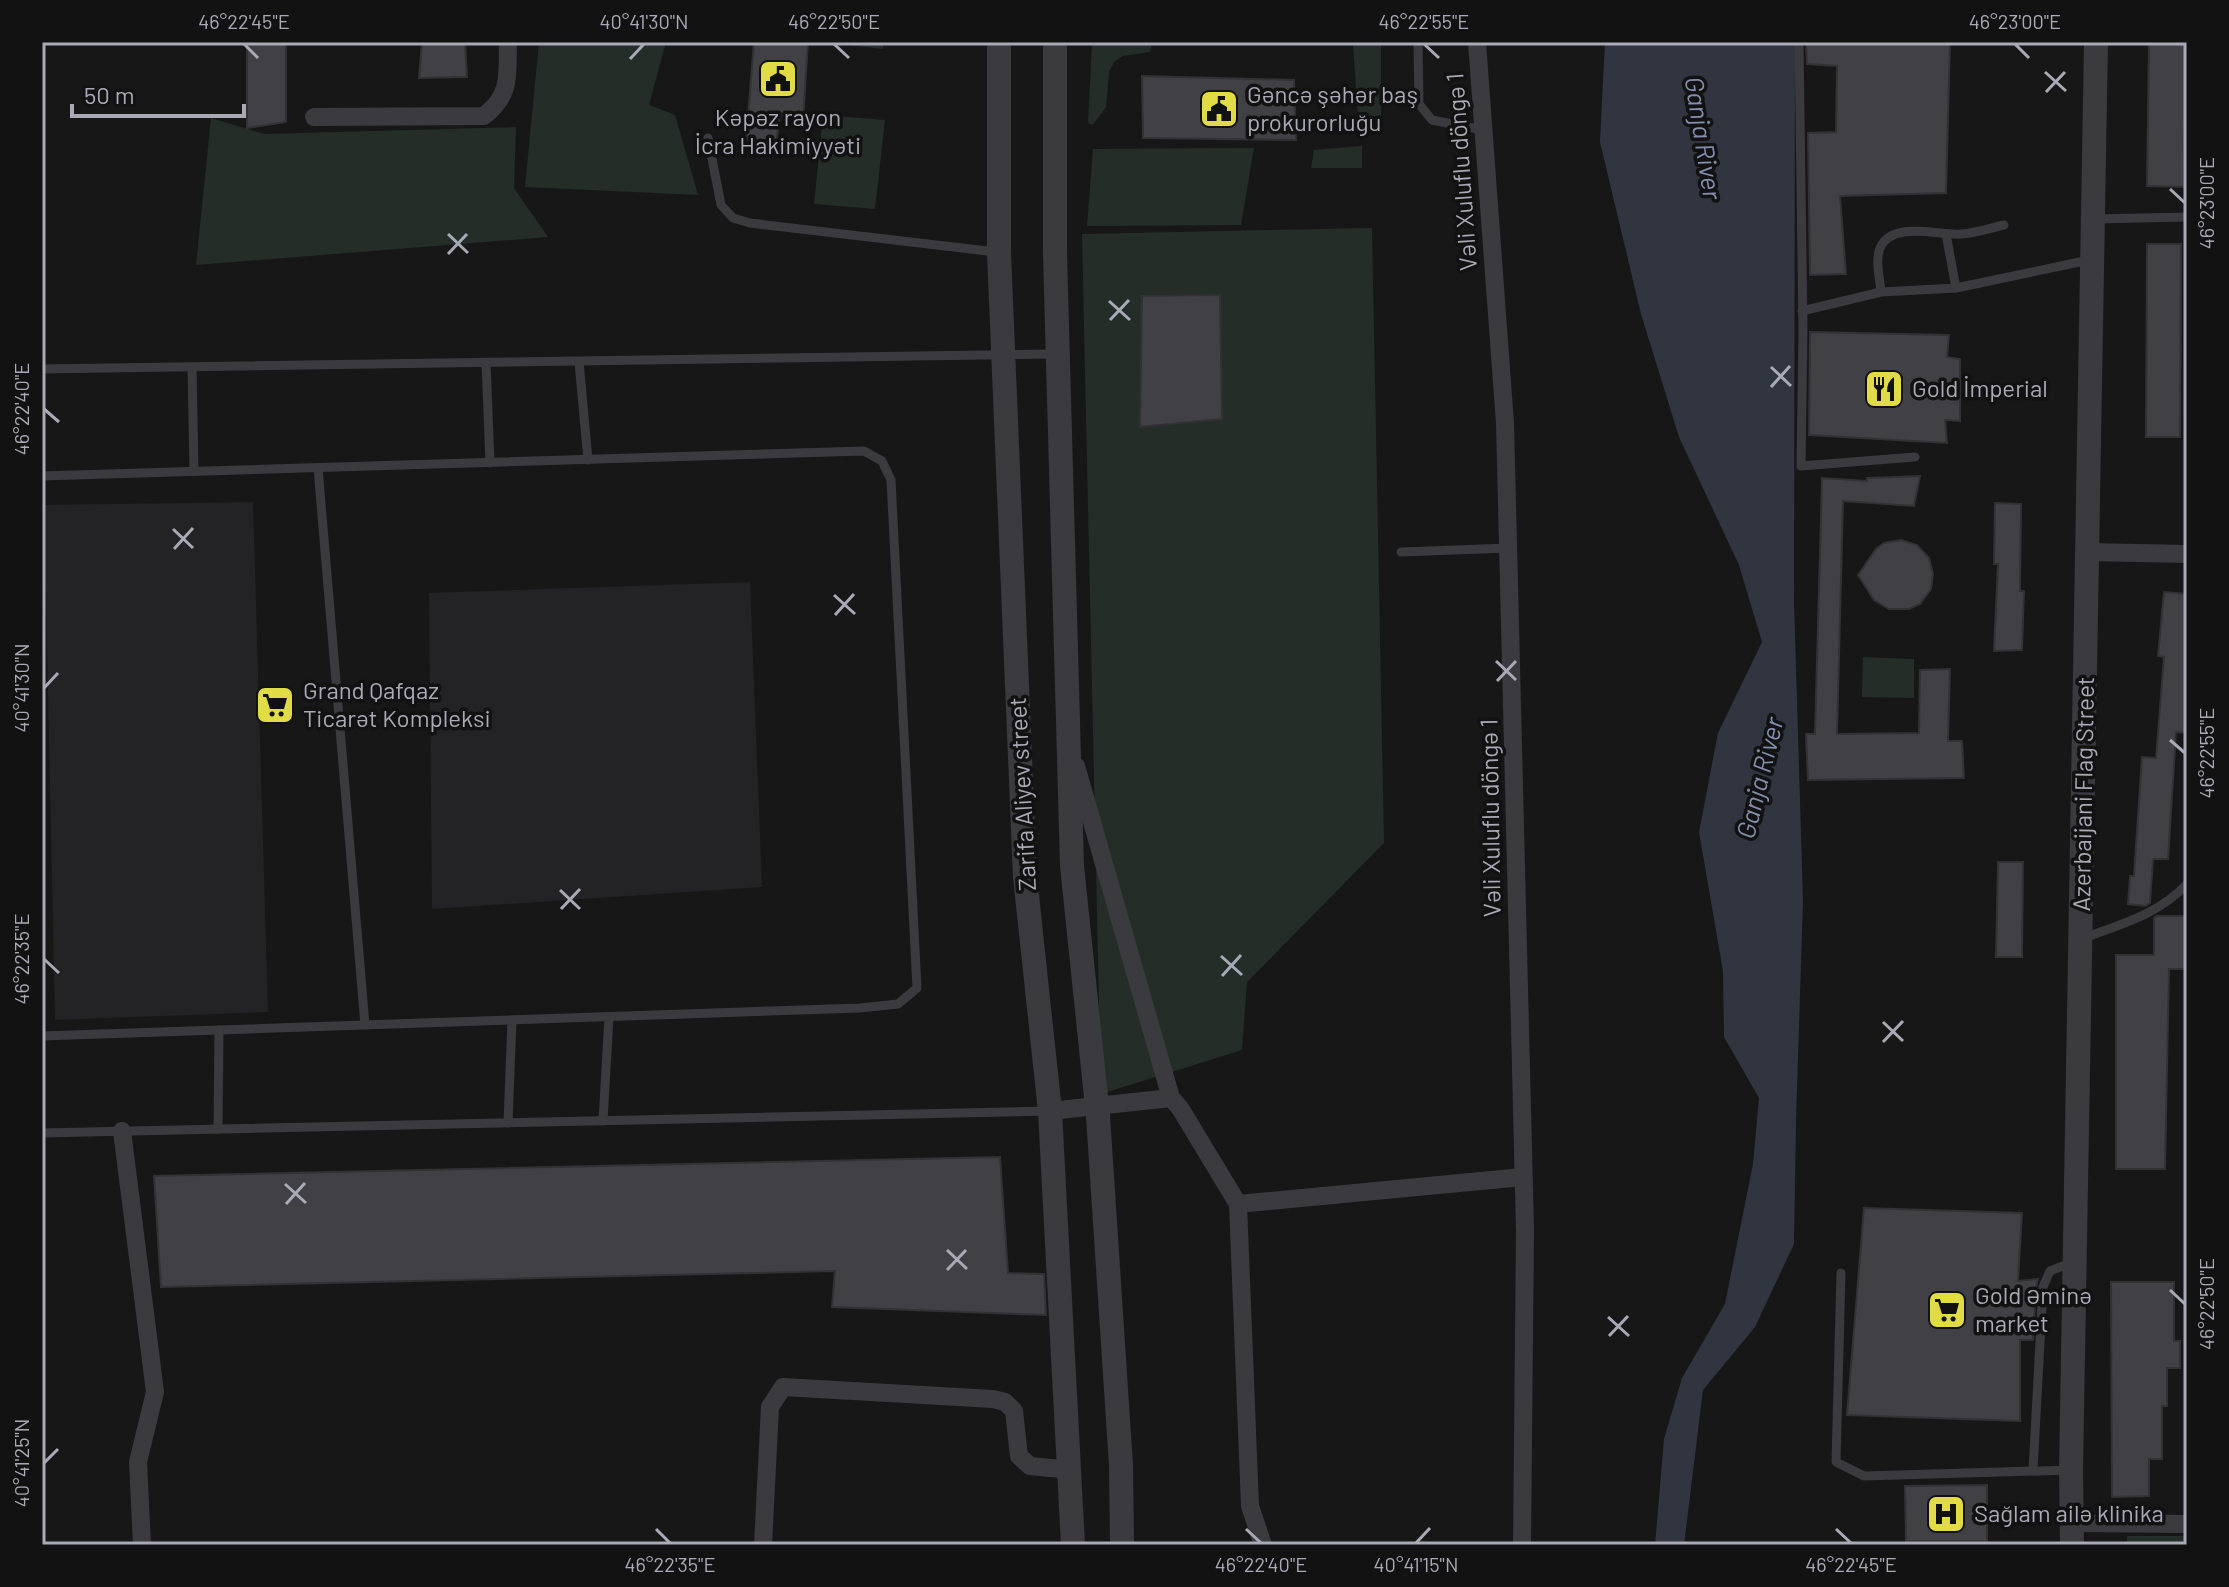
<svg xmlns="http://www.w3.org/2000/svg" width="2229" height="1587" viewBox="0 0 2229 1587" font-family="Barlow,sans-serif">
	<rect width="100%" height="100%" fill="#171718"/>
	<!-- built -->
	<g fill="#232325">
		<path d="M253,502L268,1012L55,1020L44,505Z"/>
		<path d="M750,582L762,887L432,909L429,593Z"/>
	</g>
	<!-- green -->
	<g fill="#252d29">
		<path d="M539,42H666L649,105L675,115L698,195L525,187Z"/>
		<path d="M824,42H884L883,49Z"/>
		<path d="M1092,42H1152L1150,52L1123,56L1114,62L1109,72L1106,107L1093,125L1088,123Z"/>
		<path d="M1353,42H1381V119L1358,120Z"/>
		<path d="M823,115L885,120L875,209L814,204Z"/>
		<path d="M211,118L264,134L516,127L514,188L548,237L196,265Z"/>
		<path d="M1362,146V168H1311L1314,150Z"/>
		<path d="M1254,148L1241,225L1087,226L1093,149Z"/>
		<path d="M1372,228L1384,843L1247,982L1242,1050L1101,1094L1082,234Z"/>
		<path d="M1863,657L1914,659V698L1862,697Z"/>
		<rect x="2127" y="1536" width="60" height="9"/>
	</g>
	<!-- water -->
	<path fill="#313540" d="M1605,42H1795L1794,602L1803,901L1796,1119L1794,1244L1755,1327L1703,1390L1684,1545H1655L1664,1439L1682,1378L1725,1304L1753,1164L1759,1098L1724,1037L1723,971L1699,832L1718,733L1762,642L1739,565L1679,437L1641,314L1600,142Z"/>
	<!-- building -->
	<g fill="#414145" stroke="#323134" stroke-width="2">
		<path d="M247,42H286V122L247,128Z"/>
		<path d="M422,42H465L467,77L419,78Z"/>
		<path d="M754,42H808L803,120L780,116L776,144L746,141Z"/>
		<path d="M1806,42H1950L1946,193L1840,196L1846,274L1810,275L1808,133L1836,132L1837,66L1807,64Z"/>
		<path d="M2149,42H2186L2184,187L2147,186Z"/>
		<path d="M1142,76L1294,80L1296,140L1143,138Z"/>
		<path d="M2147,244H2181L2180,437H2146Z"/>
		<path d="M1220,295L1222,419L1140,427L1142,296Z"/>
		<path d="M1810,332L1949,335L1947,357L1960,359V421L1945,420L1947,443L1809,435Z"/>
		<path d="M1920,476L1914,506L1843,501L1837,734L1919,733L1920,670L1950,669L1948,741H1962L1964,778L1808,780L1806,734H1815L1822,478L1867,481V478Z"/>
		<path d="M1995,503L2021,504L2020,591H2024L2022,650L1994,651L1998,564H1994Z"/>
		<path d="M1901,540L1917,545L1929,558L1933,574L1931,589L1920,604L1909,609H1889L1874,600L1858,575L1876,549L1884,543Z"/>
		<path d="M2164,592L2187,594V733L2176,732L2168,859H2153L2150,903L2145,906L2128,904L2130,876H2134L2142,757L2156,758L2164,657L2158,656Z"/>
		<path d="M1998,862H2023L2022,957H1996Z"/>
		<path d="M2157,916H2187V969H2169L2165,1169H2116V955H2154V918Z"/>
		<path d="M1000,1157L1008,1273L1044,1274L1046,1315L832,1307L835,1271L161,1287L154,1176Z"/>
		<path d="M1864,1208L2022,1213L2018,1281L2038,1279L2036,1287L2033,1340H2020V1421L1847,1415Z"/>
		<path d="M2111,1282H2174V1341H2180V1368H2167V1406H2162V1459H2149V1496L2112,1497Z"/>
		<path d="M1987,1485V1541H1906L1905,1486Z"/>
	</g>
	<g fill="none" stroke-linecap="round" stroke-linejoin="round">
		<!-- service -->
		<g stroke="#3b3a3f" stroke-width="9">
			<path d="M1418,42L1419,104L1432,120L1483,130"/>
			<path d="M1799,42L1803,330L1801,466L1915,457"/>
			<path d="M708,138L721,205L733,218L750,223L996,252"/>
			<path d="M2094,219L2187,217"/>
			<path d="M1946,234L1956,288"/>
			<path d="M1881,292C1880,279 1875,261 1880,248C1892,220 1938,236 1961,234C1976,233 1990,228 2004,225"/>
			<path d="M1802,311L1881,292L1956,288L2089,260"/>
			<path d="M579,362L588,460"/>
			<path d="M486,363L490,463"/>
			<path d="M192,367L194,471"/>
			<path d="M42,369L1054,354"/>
			<path d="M318,468L365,1025"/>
			<path d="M42,476L864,451L882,461L891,480L917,988L898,1004L860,1008L42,1036"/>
			<path d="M1401,552L1508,548"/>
			<path d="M2082,939C2120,924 2158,915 2187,884"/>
			<path d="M603,1121L609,1017"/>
			<path d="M508,1123L512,1020"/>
			<path d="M218,1129L219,1030"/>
			<path d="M42,1133L1050,1111"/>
			<path d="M1841,1273L1836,1462L1864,1476L2071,1470"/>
			<path d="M2033,1470L2043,1287L2050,1271L2073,1262"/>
		</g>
		<!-- minor -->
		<g stroke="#3b3a3f" stroke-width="18">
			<path d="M1477,42L1505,423L1525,1230L1522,1545"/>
			<path d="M314,117L484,116C512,94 507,75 508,42"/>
			<path d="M2088,552L2187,554"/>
			<path d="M1076,766L1171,1098"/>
			<path d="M1050,1111L1171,1098L1180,1108L1238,1204L1523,1177"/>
			<path d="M122,1131L155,1392L138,1462L142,1545"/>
			<path d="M1238,1204L1250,1506L1263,1545"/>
			<path d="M2072,1523L2187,1524"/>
			<path d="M763,1545L770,1407L783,1387L993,1399L1005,1402L1014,1411L1019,1456L1030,1466L1071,1470"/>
		</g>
		<!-- tertiary -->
		<g stroke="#3b3a3f" stroke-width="24">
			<path d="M999,42V253L1025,877L1050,1111L1073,1545"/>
			<path d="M1055,42V254L1072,866L1098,1116L1121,1465L1122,1545"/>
			<path d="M2072,1545L2071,1470L2096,42"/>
		</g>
	</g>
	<!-- ticks -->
	<path fill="none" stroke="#aaaab7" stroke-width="3" d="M244,44L258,58M834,44L849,58M1424,44L1439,58M2015,44L2029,58M630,59L644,44M2045,72L2066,91M2046,92L2065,72M2170,189L2185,203M448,234L468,253M448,254L467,234M1109,301L1130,320M1110,320L1129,300M1771,367L1791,386M1771,387L1790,366M44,409L59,422M173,529L193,548M174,549L193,528M834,595L855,614M835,615L854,594M1496,661L1516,680M1497,681L1516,661M44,688L58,673M2170,740L2185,753M560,890L580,909M561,909L580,889M1221,956L1242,975M44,959L59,973M1222,976L1241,955M1883,1022L1903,1041M1883,1042L1903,1021M285,1184L306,1203M286,1204L305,1183M947,1250L967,1269M947,1270L966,1250M2170,1290L2185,1304M1608,1317L1629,1336M1609,1336L1628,1316M44,1463L58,1449M656,1529L670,1543M1246,1529L1261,1543M1836,1529L1851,1543M1416,1543L1430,1528"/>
	<!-- icons -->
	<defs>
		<symbol id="civic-square" viewBox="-11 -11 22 22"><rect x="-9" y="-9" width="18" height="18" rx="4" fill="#e1db45" stroke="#121213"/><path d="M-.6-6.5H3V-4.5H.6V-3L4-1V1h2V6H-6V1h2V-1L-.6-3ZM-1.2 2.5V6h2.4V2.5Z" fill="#111"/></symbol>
		<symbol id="restaurant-square" viewBox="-11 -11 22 22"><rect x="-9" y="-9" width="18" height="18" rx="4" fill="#e1db45" stroke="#121213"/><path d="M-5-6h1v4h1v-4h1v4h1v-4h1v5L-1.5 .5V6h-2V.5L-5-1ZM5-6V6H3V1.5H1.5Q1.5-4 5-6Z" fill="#111"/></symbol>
		<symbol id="supermarket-square" viewBox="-11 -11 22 22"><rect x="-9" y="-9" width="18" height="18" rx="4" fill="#e1db45" stroke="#121213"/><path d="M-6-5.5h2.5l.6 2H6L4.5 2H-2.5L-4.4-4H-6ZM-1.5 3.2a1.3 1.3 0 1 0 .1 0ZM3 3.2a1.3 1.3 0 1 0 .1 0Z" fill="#111"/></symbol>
		<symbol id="hospital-square" viewBox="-11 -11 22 22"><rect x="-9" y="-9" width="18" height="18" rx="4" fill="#e1db45" stroke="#121213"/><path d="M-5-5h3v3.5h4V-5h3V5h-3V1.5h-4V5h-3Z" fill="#111"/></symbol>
	</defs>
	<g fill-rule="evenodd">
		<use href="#civic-square" x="756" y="57" width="44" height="44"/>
		<use href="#civic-square" x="1197" y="87" width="44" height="44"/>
		<use href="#restaurant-square" x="1862" y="367" width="44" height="44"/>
		<use href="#supermarket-square" x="253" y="683" width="44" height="44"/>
		<use href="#supermarket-square" x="1925" y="1288" width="44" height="44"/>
		<use href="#hospital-square" x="1924" y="1492" width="44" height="44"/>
	</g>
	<g text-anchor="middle" stroke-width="7" stroke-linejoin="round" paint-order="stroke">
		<!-- poi labels -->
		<g font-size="24" fill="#aaaab7" stroke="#121213" text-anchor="start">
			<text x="1247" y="103">Gəncə şəhər baş<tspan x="1247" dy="28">prokurorluğu</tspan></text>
			<text x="778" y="126" text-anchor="middle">Kəpəz rayon<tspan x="778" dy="28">İcra Hakimiyyəti</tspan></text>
			<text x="1912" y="397">Gold İmperial</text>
			<text x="303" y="699">Grand Qafqaz<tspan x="303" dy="28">Ticarət Kompleksi</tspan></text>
			<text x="1975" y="1304">Gold Əminə<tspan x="1975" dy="28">market</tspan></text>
			<text x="1974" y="1522">Sağlam ailə klinika</text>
		</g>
		<!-- street labels -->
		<g font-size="24" fill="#aaaab7" stroke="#121213">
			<text transform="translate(1462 172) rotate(-94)" y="8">Vəli Xuluflu döngə 1</text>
			<text transform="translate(1023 794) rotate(-93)" y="8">Zarifa Aliyev street</text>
			<text transform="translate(2084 794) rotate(-89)" y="8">Azerbaijani Flag Street</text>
			<text transform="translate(1491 818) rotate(-91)" y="8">Vəli Xuluflu döngə 1</text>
		</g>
		<!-- water labels -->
		<g font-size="26" font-style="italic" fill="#848eaf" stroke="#121213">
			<text transform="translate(1703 138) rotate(81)" y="9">Ganja River</text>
			<text transform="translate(1760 778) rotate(-76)" y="9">Ganja River</text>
		</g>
	</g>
	<!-- border -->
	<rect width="2229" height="1587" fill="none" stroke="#121213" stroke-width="88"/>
	<!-- scale -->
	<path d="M72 104v12h172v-12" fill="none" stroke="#aaaab7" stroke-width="4"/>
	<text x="84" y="104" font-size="24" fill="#aaaab7" stroke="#121213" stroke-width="6" paint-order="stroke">50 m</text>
	<rect x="44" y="44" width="2141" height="1499" fill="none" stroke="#aaaab7" stroke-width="3"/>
	<g font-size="20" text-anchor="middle" fill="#aaaab7">
		<text x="244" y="29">46°22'45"E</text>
		<text x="644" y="29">40°41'30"N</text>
		<text x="834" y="29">46°22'50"E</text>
		<text x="1424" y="29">46°22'55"E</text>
		<text x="2015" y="29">46°23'00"E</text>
		<text transform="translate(2207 203) rotate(-90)" y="7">46°23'00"E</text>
		<text transform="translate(22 409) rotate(-90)" y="7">46°22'40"E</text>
		<text transform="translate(22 688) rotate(-90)" y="7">40°41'30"N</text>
		<text transform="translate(2207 753) rotate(-90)" y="7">46°22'55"E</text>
		<text transform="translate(22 959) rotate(-90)" y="7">46°22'35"E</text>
		<text transform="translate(2207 1304) rotate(-90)" y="7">46°22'50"E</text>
		<text transform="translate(22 1463) rotate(-90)" y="7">40°41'25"N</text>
		<text x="670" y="1572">46°22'35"E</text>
		<text x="1261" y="1572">46°22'40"E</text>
		<text x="1416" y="1572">40°41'15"N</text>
		<text x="1851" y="1572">46°22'45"E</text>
	</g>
</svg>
